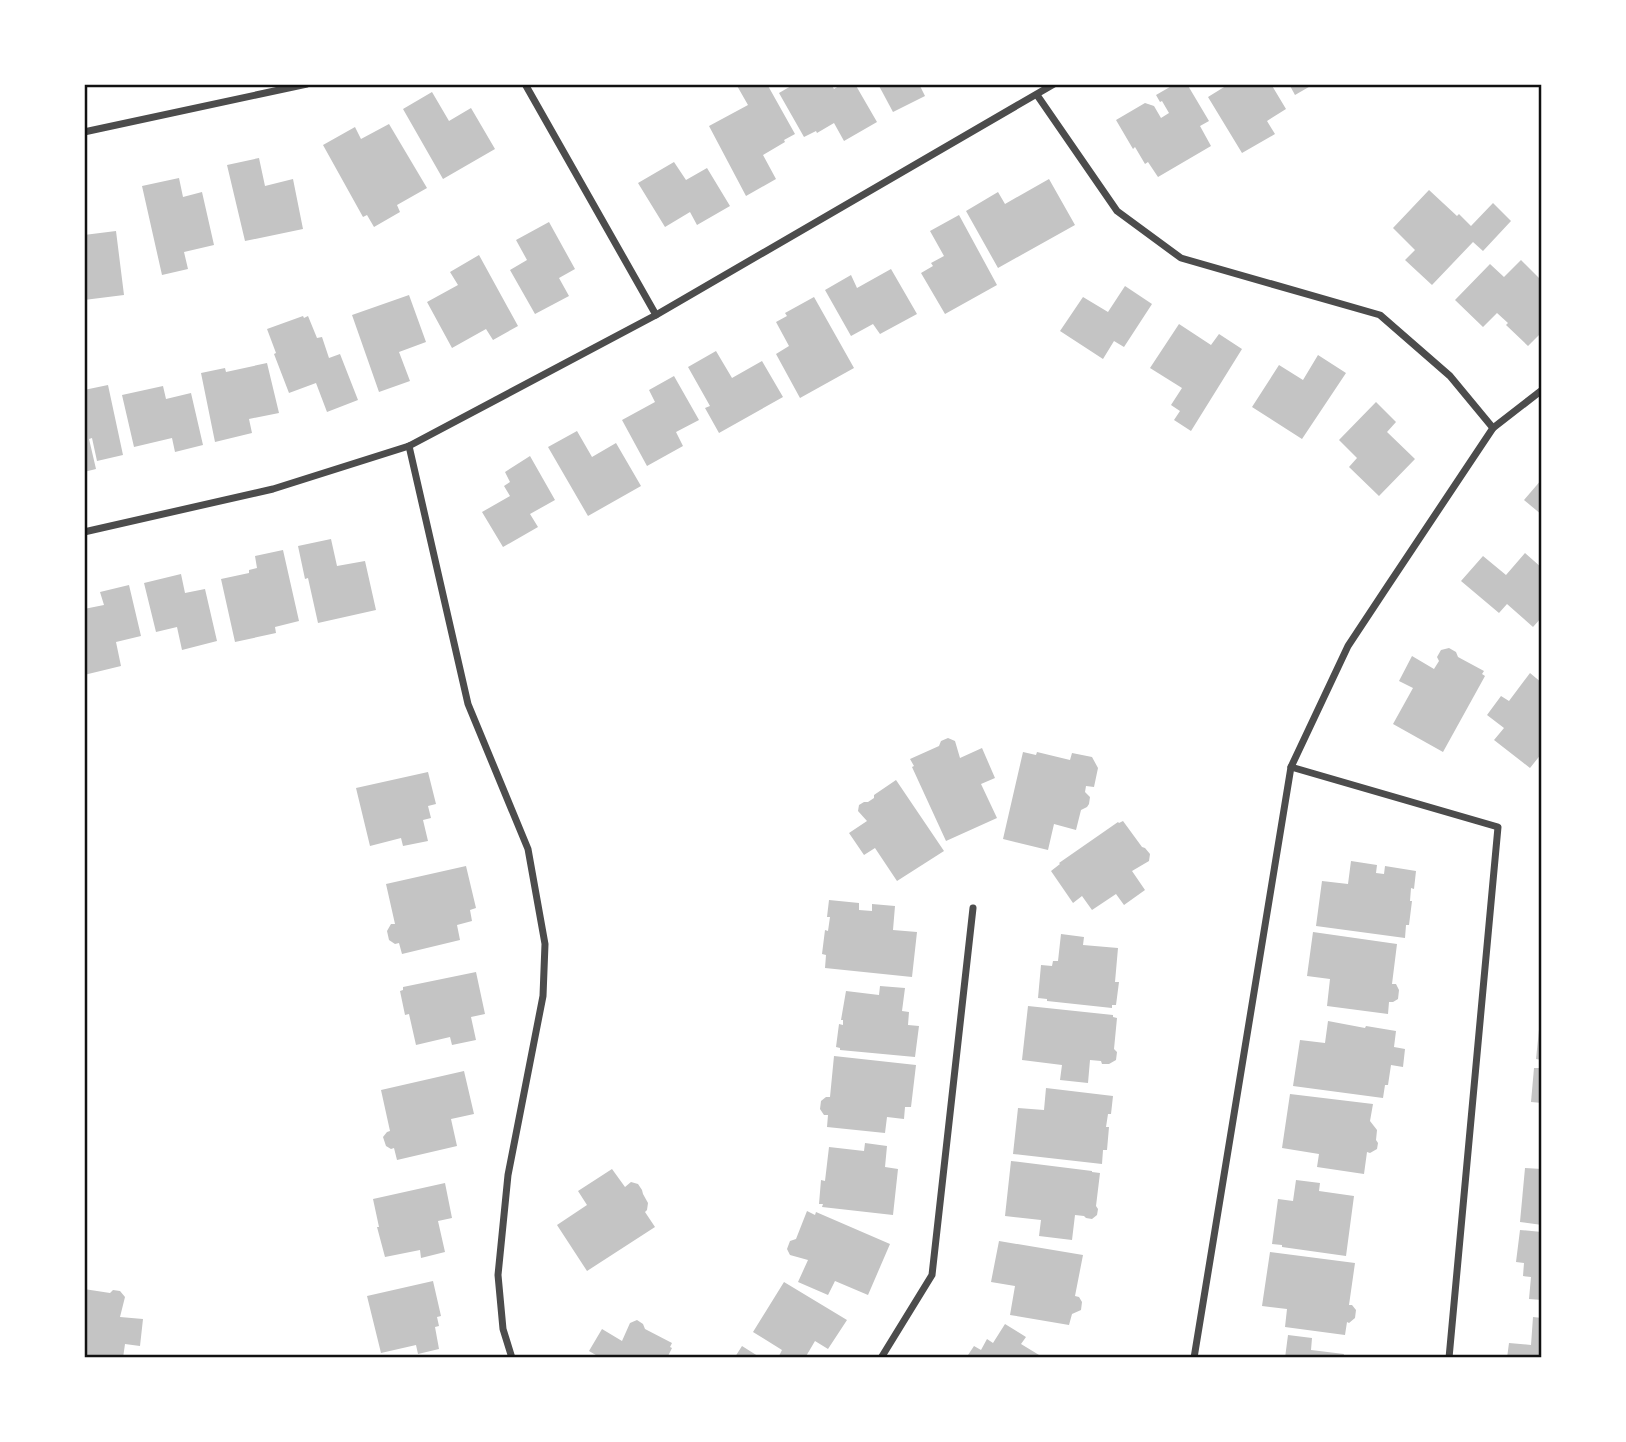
<svg xmlns="http://www.w3.org/2000/svg" width="1626" height="1442" viewBox="0 0 1626 1442" font-family="Bitter,serif">
	<rect width="100%" height="100%" fill="#fff"/>
	<!-- building -->
	<g fill="#c4c4c4">
		<path d="M736,84H767L795,134L784,140L785,142L763,155L776,179L746,196L709,126L748,105Z"/>
		<path d="M790,84H831L834,89L842,84H855L877,122L844,141L834,123L817,133L816,131L804,137L779,93L791,86Z"/>
		<path d="M878,84H919L925,96L893,112Z"/>
		<path d="M1175,84H1187L1209,121L1200,126L1211,146L1158,177L1148,162L1145,164L1135,147L1133,149L1116,120L1145,103L1154,106L1161,118L1169,113L1162,101L1160,102L1156,95Z"/>
		<path d="M1229,84H1271L1286,109L1267,121L1275,134L1242,153L1208,97Z"/>
		<path d="M1289,84H1314L1295,95Z"/>
		<path d="M432,92L449,121L471,108L495,149L443,179L403,109Z"/>
		<path d="M389,124L427,188L397,205L400,212L374,227L367,215L363,217L323,145L355,127L361,139Z"/>
		<path d="M259,158L265,186L293,179L303,229L245,241L227,165Z"/>
		<path d="M674,162L686,180L707,168L730,206L697,225L690,212L665,227L638,183Z"/>
		<path d="M179,178L183,197L202,192L214,245L184,252L188,269L162,275L142,186Z"/>
		<path d="M1049,179L1075,225L998,268L966,211L998,192L1005,204Z"/>
		<path d="M1429,190L1457,216L1459,214L1471,226L1493,203L1511,221L1483,251L1473,242L1432,285L1405,260L1415,250L1393,228Z"/>
		<path d="M959,215L997,285L945,314L921,273L933,266L931,263L944,256L930,231Z"/>
		<path d="M549,222L575,269L559,278L569,296L535,314L510,270L527,260L516,240Z"/>
		<path d="M116,231L124,295L84,300V235Z"/>
		<path d="M479,255L518,326L493,340L486,329L452,348L427,302L458,285L450,272Z"/>
		<path d="M1521,260L1542,281V332L1528,346L1506,325L1508,323L1497,313L1483,327L1455,300L1490,264L1504,277Z"/>
		<path d="M891,269L917,314L880,334L873,324L851,336L825,290L851,275L857,288Z"/>
		<path d="M1125,286L1152,304L1124,347L1114,341L1103,359L1060,331L1083,297L1108,312Z"/>
		<path d="M409,295L426,342L399,352L410,381L379,392L352,315Z"/>
		<path d="M814,297L854,368L800,398L776,354L789,346L776,322L787,316L785,313Z"/>
		<path d="M303,316L304,318L308,316L317,338L322,337L329,358L340,354L358,400L327,412L316,383L289,393L274,354L276,353L267,329Z"/>
		<path d="M1179,324L1211,345L1219,334L1242,349L1191,431L1174,420L1180,411L1171,405L1182,388L1150,368Z"/>
		<path d="M716,351L732,378L762,361L783,397L719,433L705,408L710,406L688,367Z"/>
		<path d="M1318,355L1346,373L1302,439L1252,407L1279,365L1303,380Z"/>
		<path d="M267,363L279,413L249,419L252,433L215,442L201,373L225,368L226,372Z"/>
		<path d="M674,376L699,420L676,432L683,446L647,466L622,420L655,402L649,390Z"/>
		<path d="M108,385L123,455L97,461L92,438L89,439L96,469L84,472V390Z"/>
		<path d="M163,386L166,399L191,393L203,445L175,452L172,438L134,447L122,395Z"/>
		<path d="M1376,402L1396,422L1387,432L1415,459L1379,496L1349,467L1357,458L1339,440Z"/>
		<path d="M577,431L592,457L616,443L641,486L588,516L548,447Z"/>
		<path d="M530,456L555,500L530,514L538,527L503,547L482,512L510,496L504,486L510,482L505,472Z"/>
		<path d="M1542,479V515L1524,500Z"/>
		<path d="M331,539L337,566L365,561L376,610L318,623L308,578L305,579L298,546Z"/>
		<path d="M283,550L299,621L275,627L276,633L235,642L221,579L249,573V570L257,568L255,556Z"/>
		<path d="M1525,553L1542,568V617L1533,627L1507,604L1499,613L1461,581L1483,556L1506,575Z"/>
		<path d="M181,574L185,593L205,589L217,641L182,650L177,627L156,632L144,583Z"/>
		<path d="M129,585L141,636L116,642L121,666L84,675V609L104,605L100,592Z"/>
		<path d="M1449,648L1456,652L1458,657L1484,671L1482,674L1485,676L1443,752L1393,724L1413,688L1399,681L1412,656L1434,669L1439,661L1437,657L1441,650Z"/>
		<path d="M1530,673L1542,683V753L1530,768L1494,740L1504,728L1487,715L1501,696L1509,701Z"/>
		<path d="M948,738L955,741L960,758L982,748L995,778L981,784L997,818L946,841L912,767L914,766L910,759L939,746L941,741Z"/>
		<path d="M1023,752L1036,755L1037,752L1070,760L1072,753L1092,757L1098,768L1094,787L1086,786L1085,792L1090,797L1089,804L1087,807L1081,810L1076,830L1054,824L1048,850L1003,839Z"/>
		<path d="M428,772L436,804L428,806L431,818L423,820L428,841L403,846L401,838L370,846L356,788Z"/>
		<path d="M896,780L944,851L897,881L875,848L864,855L849,833L867,821L858,811L859,805L864,802H868L874,798V795Z"/>
		<path d="M1123,821L1142,847L1145,848L1150,854L1149,861L1132,871L1145,890L1124,905L1116,894L1092,910L1082,896L1073,903L1051,871L1060,864L1059,863L1118,822L1119,823Z"/>
		<path d="M1351,861L1377,865L1376,873L1384,874L1385,866L1416,871L1414,889L1411,888L1410,901H1412L1409,925H1406L1405,938L1316,926L1322,881L1348,884Z"/>
		<path d="M466,866L476,908L470,910L472,921L457,925L460,940L402,954L399,943L395,944L389,940L387,931L391,924H395L386,884Z"/>
		<path d="M829,900L859,903V910L872,911V904L895,906L893,930L917,932L912,977L825,968L826,955L822,954L825,930L828,931L830,917H827Z"/>
		<path d="M1313,932L1397,944L1392,984H1396L1399,990L1398,999L1393,1002H1389L1388,1014L1327,1006L1330,979L1307,976Z"/>
		<path d="M1061,934L1084,937L1083,945L1118,948L1115,982H1119L1116,1005H1112V1008L1047,1001V999L1038,998L1041,965L1052,966L1053,961H1058Z"/>
		<path d="M476,972L485,1014L471,1017L476,1040L452,1045L450,1037L416,1045L409,1014L405,1015L400,991L403,990V987Z"/>
		<path d="M880,986L905,988L902,1011L909,1012L908,1025L919,1026L915,1057L840,1050V1048L836,1047L839,1024L843,1025V1020H841L846,991L879,995Z"/>
		<path d="M1028,1006L1113,1015V1017L1117,1018L1114,1049L1117,1052L1116,1060L1109,1064H1102L1101,1061L1090,1060L1088,1083L1060,1080L1062,1065L1022,1060Z"/>
		<path d="M1540,1020H1542V1060L1536,1059Z"/>
		<path d="M1328,1021L1365,1028L1366,1026L1396,1031L1394,1047L1405,1049L1403,1067L1391,1065L1388,1085H1385L1383,1098L1293,1086L1300,1040L1325,1043Z"/>
		<path d="M834,1056L916,1065L911,1107H905L904,1119L887,1117L885,1133L827,1127L828,1115H824L820,1109L821,1101L826,1097H830Z"/>
		<path d="M1534,1068H1542V1103L1531,1102Z"/>
		<path d="M464,1071L474,1114L451,1119L457,1146L397,1160L394,1148L391,1149L386,1146L383,1137L387,1132L390,1131L381,1090Z"/>
		<path d="M1046,1088L1113,1096L1111,1114H1108L1106,1127H1109L1107,1150H1103L1102,1164L1013,1154L1018,1108L1044,1110Z"/>
		<path d="M1290,1094L1373,1104L1370,1121L1377,1130L1376,1140L1378,1143L1377,1149L1370,1153L1367,1152L1364,1174L1317,1167L1319,1154L1282,1148Z"/>
		<path d="M865,1143L887,1146L885,1167L898,1169L893,1215L822,1207L823,1204H819L821,1180L825,1181L829,1147L864,1151Z"/>
		<path d="M1011,1161L1092,1171V1172L1100,1173L1096,1206L1098,1209L1097,1215L1092,1219L1086,1218L1084,1216L1075,1215L1072,1240L1039,1236L1041,1220L1005,1216Z"/>
		<path d="M1525,1168L1542,1169V1225L1520,1222Z"/>
		<path d="M612,1169L625,1187L631,1182L638,1184L642,1190L643,1194L648,1203L647,1210L645,1212L655,1227L587,1271L557,1225L587,1205L578,1191Z"/>
		<path d="M1296,1180L1320,1183L1319,1191L1354,1196L1346,1256L1282,1247V1245L1272,1244L1278,1199L1293,1201Z"/>
		<path d="M445,1183L452,1218L438,1221L445,1252L421,1258L420,1250L385,1257L377,1227H379L373,1199Z"/>
		<path d="M807,1211L815,1215L816,1212L890,1244L868,1295L835,1281L828,1295L798,1282L808,1260L790,1255L787,1249L790,1241L796,1239Z"/>
		<path d="M1520,1230L1542,1232V1300L1529,1299L1531,1277L1523,1276L1524,1263L1516,1262Z"/>
		<path d="M999,1241L1083,1255L1075,1296L1079,1297L1082,1302L1081,1310L1072,1314L1069,1325L1010,1315L1015,1286L991,1282Z"/>
		<path d="M1270,1252L1355,1263L1349,1305H1352L1356,1310L1355,1318L1349,1323L1347,1322L1345,1335L1285,1327L1287,1309L1262,1306Z"/>
		<path d="M433,1281L441,1316L437,1317L439,1326L435,1327L439,1349L418,1354L416,1345L381,1353L367,1296Z"/>
		<path d="M784,1282L847,1320L828,1349L815,1341L805,1358H778L782,1350L753,1332Z"/>
		<path d="M84,1289L110,1293L113,1290L120,1291L125,1297L120,1317L143,1319L140,1346L125,1344L123,1358H84Z"/>
		<path d="M1533,1317L1542,1318V1358H1507L1509,1343L1531,1345Z"/>
		<path d="M637,1320L643,1324L645,1329L672,1343L670,1347L672,1348L667,1358H601L589,1351L602,1329L622,1341L630,1323Z"/>
		<path d="M1005,1324L1026,1337L1021,1344L1044,1358H966L974,1346L981,1350L987,1339L993,1343Z"/>
		<path d="M1288,1335L1312,1338L1311,1350L1344,1354L1343,1358H1285Z"/>
		<path d="M742,1346L761,1358H723L731,1355L735,1357Z"/>
	</g>
	<g fill="none" stroke-linecap="round" stroke-linejoin="round">
		<!-- minor -->
		<g stroke="#4c4c4c" stroke-width="7">
			<path d="M525,84L656,315"/>
			<path d="M1037,95L1117,211L1181,258L1380,315L1450,376L1493,428"/>
			<path d="M84,132L307,84"/>
			<path d="M409,446L468,704L528,849L545,944L543,996L508,1175L498,1275L503,1329L512,1358"/>
			<path d="M84,532L273,489L409,446L656,315L1054,84"/>
			<path d="M1291,767L1498,827L1449,1358"/>
			<path d="M881,1358L932,1275L973,908"/>
			<path d="M1194,1358L1291,767L1348,646L1387,587L1493,428L1542,390"/>
		</g>
	</g>
	<!-- border -->
	<rect width="1626" height="1442" fill="none" stroke="#ffffff" stroke-width="172"/>
	<rect x="86" y="86" width="1454" height="1270" fill="none" stroke="#111" stroke-width="2.5"/>
</svg>
